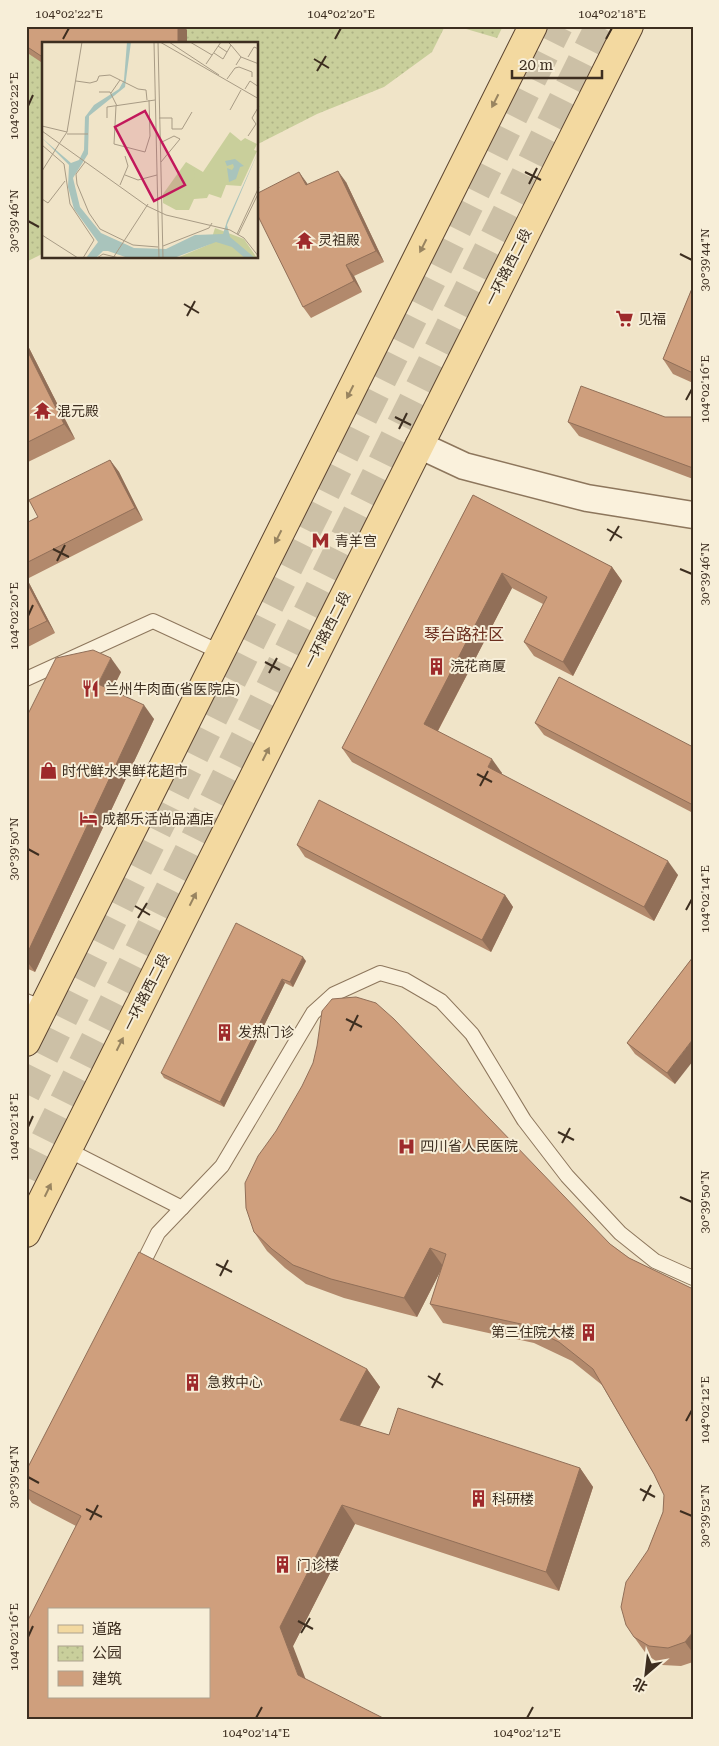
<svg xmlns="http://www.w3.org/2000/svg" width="719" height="1746" viewBox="0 0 719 1746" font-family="'Roboto Serif','Noto Sans SC',serif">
	<defs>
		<pattern id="park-dots" width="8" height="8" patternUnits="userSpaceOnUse" patternTransform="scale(1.25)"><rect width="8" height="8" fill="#c9cf9b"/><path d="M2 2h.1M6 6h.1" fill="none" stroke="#aeb285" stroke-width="1.8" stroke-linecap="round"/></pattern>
	</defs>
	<rect width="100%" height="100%" fill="#f0e4c8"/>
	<!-- park -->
	<g fill="url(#park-dots)">
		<path d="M26,26H445L432,52L384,87L317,114L258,144V44H44V253L26,262Z"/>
		<path d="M456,26H503L497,38Z"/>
	</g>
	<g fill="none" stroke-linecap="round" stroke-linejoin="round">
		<!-- primary-tunnel -->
		<g stroke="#ccc0a6" stroke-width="28" stroke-dasharray="28 14" stroke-linecap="butt">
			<path d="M26,1094L559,26"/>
			<path d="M26,1177L599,26"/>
		</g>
		<defs>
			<g id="lane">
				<path d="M26,679L153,621L220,652"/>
				<path d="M26,1001L43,1008"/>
				<path d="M68,1150L182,1208"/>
				<path d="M138,1273L158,1233L222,1166L313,1013L334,994L380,973L405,980L441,1001L472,1034L524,1120L567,1176L620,1233L655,1261L693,1278"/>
			</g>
			<path id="street" d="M419,445L464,466L587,498L693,515"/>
			<g id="primary">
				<path d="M26,1042L533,26"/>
				<path d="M26,1233L629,26"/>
			</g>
		</defs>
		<!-- lane casing -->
		<use href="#lane" stroke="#8d765c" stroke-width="16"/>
		<!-- street casing -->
		<use href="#street" stroke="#8d765c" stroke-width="29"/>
		<!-- primary casing -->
		<use href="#primary" stroke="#5b4430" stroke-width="30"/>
		<!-- lane -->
		<use href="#lane" stroke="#faf1dc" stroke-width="14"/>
		<!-- street -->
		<use href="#street" stroke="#faf1dc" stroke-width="26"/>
		<!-- primary -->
		<use href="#primary" stroke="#f3d9a0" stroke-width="28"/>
	</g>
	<!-- wall -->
	<g fill="#b2896c">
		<path d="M26,26L187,30V44H44V64L26,52Z"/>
		<path d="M346,182L384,262L354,276L362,292L311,318L303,307L308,185Z"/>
		<path d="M693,286V383L673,374L663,359Z"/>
		<path d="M26,342L75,439L26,463Z"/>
		<path d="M665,417H693V479L579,436L568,422Z"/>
		<path d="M110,460L119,472L143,520L27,579L55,633L26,648V523L38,517Z"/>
		<path d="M473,495L612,567L622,581L573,676L534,656L524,642L543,604L512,588L438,731L502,773L501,774L678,875L654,921L352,762L342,748Z"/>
		<path d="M121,672L112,690L154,719L35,972L26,968V714H28Z"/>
		<path d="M535,723L693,747V813L544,735Z"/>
		<path d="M297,845L505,895L513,907L491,952L305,857Z"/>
		<path d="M693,957L675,1084L635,1054L627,1043Z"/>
		<path d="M306,961L293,987L285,983L224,1107L164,1078L161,1073Z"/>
		<path d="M254,1232L610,1244L629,1258L693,1289V1662L681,1666L662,1665L647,1655L634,1637L648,1550L663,1512L664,1495L654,1474L602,1385L572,1361L534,1343L443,1323L430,1304L441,1270L417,1317L344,1298L306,1284L285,1268L267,1251Z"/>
		<path d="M367,1369L380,1387L360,1426L389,1435L580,1468L593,1487L559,1591L355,1524L293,1646L26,1720L76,1526L32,1503L26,1495V1471Z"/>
	</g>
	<!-- shaded-wall -->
	<g fill="#916f58">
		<path d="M178,26H184L187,30V44H178Z"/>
		<path d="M338,171L346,182L384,262L376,251Z"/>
		<path d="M299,172L307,183L314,197L306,185Z"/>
		<path d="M346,265L354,276L362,292L354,281Z"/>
		<path d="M26,342L75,439L64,424L26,348Z"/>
		<path d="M110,460L119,472L143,520L135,508Z"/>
		<path d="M612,567L622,581L573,676L563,662Z"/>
		<path d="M502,573L512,588L434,738L424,724Z"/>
		<path d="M26,578L27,579L55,633L47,621L26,581Z"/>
		<path d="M111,658L121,672L108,698L98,684Z"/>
		<path d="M144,705L154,719L35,972L26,960V956Z"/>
		<path d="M492,759L502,773L498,782L488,767Z"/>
		<path d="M668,861L678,875L654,921L644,907Z"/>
		<path d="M505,895L513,907L491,952L482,940Z"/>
		<path d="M303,957L306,961L293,987L290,982Z"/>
		<path d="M282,979L285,983L224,1107L220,1102Z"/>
		<path d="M693,1039V1061L675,1084L667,1073Z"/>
		<path d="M430,1248L443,1266L417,1317L404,1298Z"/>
		<path d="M367,1369L380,1387L353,1438L340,1420Z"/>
		<path d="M580,1468L593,1487L559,1591L546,1572Z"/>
		<path d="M342,1505L355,1524L293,1646L311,1693L298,1675L280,1627Z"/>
		<path d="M693,1632V1653L685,1642Z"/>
	</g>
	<!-- building -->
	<g fill="#cf9f7d" stroke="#916f58" fill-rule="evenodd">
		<path d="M26,26H178V44H44V58L26,46Z"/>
		<path d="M338,171L376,251L346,265L354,281L303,307L258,216V193L299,172L306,185Z"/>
		<path d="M693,286V373L663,359Z"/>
		<path d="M26,348L64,424L26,443Z"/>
		<path d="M581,386L665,417H693V468L568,422Z"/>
		<path d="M110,460L135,508L26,563V523L38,517L29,500Z"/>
		<path d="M473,495L612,567L563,662L524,642L547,597L502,573L424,724L492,759L488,767L668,861L644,907L342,748Z"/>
		<path d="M26,581L47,621L26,631Z"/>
		<path d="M93,650L111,658L98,684L144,705L26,956V714H28L56,658Z"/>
		<path d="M559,677L693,747V805L535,723Z"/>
		<path d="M319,800L505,895L482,940L297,845Z"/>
		<path d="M236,923L303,957L290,982L282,979L220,1102L161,1073Z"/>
		<path d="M693,957V1039L667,1073L627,1043Z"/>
		<path d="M356,997L376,1003L394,1019L610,1244L629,1258L693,1289V1632L685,1642L668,1648L649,1646L634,1637L626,1625L621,1607L626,1582L648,1550L663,1512L664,1495L654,1474L593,1369L559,1342L521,1324L430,1304L446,1254L430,1248L404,1298L331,1279L293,1265L272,1249L254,1232L246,1208L245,1183L258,1156L276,1131L302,1086L313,1063L317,1046L322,1011L332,999Z"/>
		<path d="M139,1252L367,1369L340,1420L389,1435L398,1408L580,1468L546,1572L342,1505L280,1627L298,1675L387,1720H26V1624L81,1516L26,1488V1471ZM49,1610H209V1697H49Z"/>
	</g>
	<!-- one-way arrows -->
	<defs><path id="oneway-solid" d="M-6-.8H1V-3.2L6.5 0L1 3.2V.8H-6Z" transform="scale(1.25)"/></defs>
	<g fill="#988460">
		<use href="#oneway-solid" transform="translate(495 101) rotate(117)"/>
		<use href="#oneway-solid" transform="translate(423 246) rotate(117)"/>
		<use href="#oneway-solid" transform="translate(350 392) rotate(117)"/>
		<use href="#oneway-solid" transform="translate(278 537) rotate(117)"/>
		<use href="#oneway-solid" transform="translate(266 754) rotate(-63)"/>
		<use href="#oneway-solid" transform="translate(193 899) rotate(-63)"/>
		<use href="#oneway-solid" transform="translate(120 1044) rotate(-63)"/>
		<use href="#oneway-solid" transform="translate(48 1190) rotate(-64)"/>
	</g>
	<!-- ticks -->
	<path fill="none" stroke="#3d2e20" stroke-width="2" d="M63,39L69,28M335,39L341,28M606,39L612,28M314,59L329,68M317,71L326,56M28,106L33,95M525,172L541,180M529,184L537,168M28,221L39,227M680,254L692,260M184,304L199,313M187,316L195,301M686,400L692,389M395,417L411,425M399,429L407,413M607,529L622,538M610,541L619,526M53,549L69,557M57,561L65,545M680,569L692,574M28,616L33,605M265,662L280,670M269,673L277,658M477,774L492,782M480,786L488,771M28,849L39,855M135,906L150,915M686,910L692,899M138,918L147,903M346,1019L362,1027M350,1031L358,1015M28,1127L33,1116M558,1132L574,1140M562,1143L570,1128M680,1197L692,1202M216,1264L232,1272M220,1276L228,1260M428,1376L443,1385M432,1388L440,1373M686,1421L692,1410M28,1477L39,1483M640,1489L655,1497M643,1501L651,1485M86,1509L102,1517M680,1511L692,1516M90,1520L98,1505M298,1621L313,1629M301,1633L310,1618M28,1637L33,1626M256,1718L262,1707M527,1718L533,1707"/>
	<!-- icons -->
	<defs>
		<symbol id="temple-bare" viewBox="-9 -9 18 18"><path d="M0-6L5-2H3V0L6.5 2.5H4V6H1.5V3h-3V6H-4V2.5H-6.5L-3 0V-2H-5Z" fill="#9e2a2b" stroke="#f7eed8" stroke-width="2.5" paint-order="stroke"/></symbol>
		<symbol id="supermarket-bare" viewBox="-9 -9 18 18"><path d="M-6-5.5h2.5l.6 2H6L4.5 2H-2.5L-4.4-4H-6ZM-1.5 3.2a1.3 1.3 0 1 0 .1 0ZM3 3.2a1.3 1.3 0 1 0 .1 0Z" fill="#9e2a2b" stroke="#f7eed8" stroke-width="2.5" paint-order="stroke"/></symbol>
		<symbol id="metro-bare" viewBox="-9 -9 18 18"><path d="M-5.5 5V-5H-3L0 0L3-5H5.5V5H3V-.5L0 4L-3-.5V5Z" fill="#9e2a2b" stroke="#f7eed8" stroke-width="2.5" paint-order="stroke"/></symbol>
		<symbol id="building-bare" viewBox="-9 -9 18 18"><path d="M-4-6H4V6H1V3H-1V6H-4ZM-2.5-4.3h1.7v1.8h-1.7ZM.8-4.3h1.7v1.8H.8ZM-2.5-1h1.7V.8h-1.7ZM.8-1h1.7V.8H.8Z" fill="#9e2a2b" stroke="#f7eed8" stroke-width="2.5" paint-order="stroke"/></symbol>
		<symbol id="restaurant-bare" viewBox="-9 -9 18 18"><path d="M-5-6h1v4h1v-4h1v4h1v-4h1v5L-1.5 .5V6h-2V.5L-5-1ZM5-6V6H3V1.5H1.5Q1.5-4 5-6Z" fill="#9e2a2b" stroke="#f7eed8" stroke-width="2.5" paint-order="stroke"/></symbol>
		<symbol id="shop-bare" viewBox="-9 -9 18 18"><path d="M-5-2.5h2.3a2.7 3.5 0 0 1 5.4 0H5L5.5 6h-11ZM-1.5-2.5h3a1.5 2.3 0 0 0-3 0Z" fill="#9e2a2b" stroke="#f7eed8" stroke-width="2.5" paint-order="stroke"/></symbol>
		<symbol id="hotel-bare" viewBox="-9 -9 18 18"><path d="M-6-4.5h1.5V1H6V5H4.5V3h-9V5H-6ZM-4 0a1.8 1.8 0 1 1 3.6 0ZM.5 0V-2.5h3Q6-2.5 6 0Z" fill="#9e2a2b" stroke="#f7eed8" stroke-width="2.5" paint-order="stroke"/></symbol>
		<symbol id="hospital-bare" viewBox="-9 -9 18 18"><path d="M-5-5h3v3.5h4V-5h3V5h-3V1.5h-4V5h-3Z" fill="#9e2a2b" stroke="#f7eed8" stroke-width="2.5" paint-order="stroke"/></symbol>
	</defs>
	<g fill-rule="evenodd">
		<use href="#temple-bare" x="292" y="228" width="25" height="25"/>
		<use href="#supermarket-bare" x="612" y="306" width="25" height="25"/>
		<use href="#temple-bare" x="30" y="398" width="25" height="25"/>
		<use href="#metro-bare" x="308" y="528" width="25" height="25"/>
		<use href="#building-bare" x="424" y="654" width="25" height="25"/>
		<use href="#restaurant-bare" x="78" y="676" width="25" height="25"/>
		<use href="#shop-bare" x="36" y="758" width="25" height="25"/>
		<use href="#hotel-bare" x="76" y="806" width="25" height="25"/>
		<use href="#building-bare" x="212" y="1020" width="25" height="25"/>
		<use href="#hospital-bare" x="394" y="1134" width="25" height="25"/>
		<use href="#building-bare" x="576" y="1320" width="25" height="25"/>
		<use href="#building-bare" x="180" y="1370" width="25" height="25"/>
		<use href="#building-bare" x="466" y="1486" width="25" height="25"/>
		<use href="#building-bare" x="270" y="1552" width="25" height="25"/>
	</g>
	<g text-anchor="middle" stroke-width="4" stroke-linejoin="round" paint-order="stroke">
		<!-- poi labels -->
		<g font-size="14" fill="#3d2e20" stroke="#f7eed8" text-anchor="start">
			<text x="318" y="245">灵祖殿</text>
			<text x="638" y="324">见福</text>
			<text x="57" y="416">混元殿</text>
			<text x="335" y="546">青羊宫</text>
			<text x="450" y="671">浣花商厦</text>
			<text x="105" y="694">兰州牛肉面(省医院店)</text>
			<text x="62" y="776">时代鲜水果鲜花超市</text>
			<text x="102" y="824">成都乐活尚品酒店</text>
			<text x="238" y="1037">发热门诊</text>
			<text x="420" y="1151">四川省人民医院</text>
			<text x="575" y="1337" text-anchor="end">第三住院大楼</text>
			<text x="207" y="1387">急救中心</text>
			<text x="492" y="1504">科研楼</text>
			<text x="297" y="1570">门诊楼</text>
		</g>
		<!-- street labels -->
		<g font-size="14" fill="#3d2e20" stroke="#f7eed8">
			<text transform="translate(508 267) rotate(-63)" y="5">一环路西二段</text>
			<text transform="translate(327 630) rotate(-63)" y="5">一环路西二段</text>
			<text transform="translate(146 992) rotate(-63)" y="5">一环路西二段</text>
		</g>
		<!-- quarter labels -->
		<g font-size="16" fill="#6b2e1e" stroke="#f7eed8">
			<text x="464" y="640">琴台路社区</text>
		</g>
	</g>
	<!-- overview -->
	<g transform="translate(42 42)">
		<rect width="216" height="216" fill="#f0e4c8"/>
		<path d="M188,90L199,99L203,96L215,102L212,108L215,109L199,144L184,143L179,156L167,152L165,156L152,157L147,168H134L121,161V152L144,120L161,130ZM173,186L202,197L215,216H135L168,202Z" fill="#c9cf9b"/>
		<path d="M139 132a7 7 0 1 1 14 0a7 7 0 1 1-14 0Z" fill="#c9cf9b"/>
		<path d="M85,0H89L83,45L47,74L46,112L31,136L38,165L59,191L92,206L124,207L153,193L181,192L185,179L216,110L185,183L188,195L213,216H203L190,205L174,200L132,216H86L66,209H61L54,216H44L56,200L32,167L26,145L27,123L0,96L29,121L37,118L42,108L43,75L52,63L77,47L82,38ZM193,117L202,124L198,125L194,137L187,140L185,126L190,128L192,125L191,122L185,124L183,119Z" fill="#a9c4bc"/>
		<path fill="none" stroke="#a89b85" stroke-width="1" d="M112,0L117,216M116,0L121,216M118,0L217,57M127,0L177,33M148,0L170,13M189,3L199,15L194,23M176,4L185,10L189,3L186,0M172,11L181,17L185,10M199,15L217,22M206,15L212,5L217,7M164,22L179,0M185,37L193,26L197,25L210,30V35M34,39L48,41L55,39L57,34L68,33L96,47L104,48L105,58M203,47L208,39L217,45M57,50H68L75,64M69,51L78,38M74,64L72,102L103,110L108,94L107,58M188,68L199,48M65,76V65L113,58M117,76H130V87H140L150,70M0,84L25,90L17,102M0,89L105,164L124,173L188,188L202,196L217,215M25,90L40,0M25,92H46M206,94L214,82L210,76L217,64M118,101L132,94L138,97L119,120M0,103L22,122L28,162L52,198L41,216M43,120L34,132L35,142L47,171L58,187L91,203L116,205M0,129L17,102M83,133L96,138L115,133M78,143L86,124L83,114M0,157L6,161L23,139M195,192L217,145M0,193L36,216M196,193L217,150M121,204L167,186L170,181M55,216L61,212L77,216M71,216L106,162"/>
		<path fill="#c2185b" fill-opacity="0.15" stroke="#c2185b" stroke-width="2.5" d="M103,69L143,143L112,159L73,85Z"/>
		<rect width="216" height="216" fill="none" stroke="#3d2e20" stroke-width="2.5"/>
	</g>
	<!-- border -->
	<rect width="719" height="1746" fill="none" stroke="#f7eed8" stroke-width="55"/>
	<!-- legend -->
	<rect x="48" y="1608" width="162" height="90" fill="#f7eed8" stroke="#ada18e"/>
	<rect x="58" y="1625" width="25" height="8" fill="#f3d9a0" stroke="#ada18e"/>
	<text x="92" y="1634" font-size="15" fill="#3d2e20">道路</text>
	<rect x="58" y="1646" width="25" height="15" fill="url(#park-dots)" stroke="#ada18e"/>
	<text x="92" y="1658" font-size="15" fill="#3d2e20">公园</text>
	<rect x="58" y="1671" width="25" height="15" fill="#cf9f7d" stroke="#ada18e"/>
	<text x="92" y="1684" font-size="15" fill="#3d2e20">建筑</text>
	<!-- north arrow -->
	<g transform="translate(646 1674) rotate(208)" stroke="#f7eed8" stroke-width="4" paint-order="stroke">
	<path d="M0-4L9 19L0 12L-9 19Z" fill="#3d2e20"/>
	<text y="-8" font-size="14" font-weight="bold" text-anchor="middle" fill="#3d2e20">北</text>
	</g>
	<!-- scale -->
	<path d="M512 70v8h90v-8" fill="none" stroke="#3d2e20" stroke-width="2.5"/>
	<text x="519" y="70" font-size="15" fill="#3d2e20" stroke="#f7eed8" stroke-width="4" paint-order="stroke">20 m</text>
	<rect x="28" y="28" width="664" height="1690" fill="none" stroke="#3d2e20" stroke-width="2"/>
	<g font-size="12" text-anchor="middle" fill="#3d2e20">
		<text x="69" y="18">104°02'22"E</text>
		<text x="341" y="18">104°02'20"E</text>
		<text x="612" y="18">104°02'18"E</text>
		<text transform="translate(14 106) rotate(-90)" y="4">104°02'22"E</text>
		<text transform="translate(14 221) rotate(-90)" y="4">30°39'46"N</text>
		<text transform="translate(705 260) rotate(-90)" y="4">30°39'44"N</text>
		<text transform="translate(705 389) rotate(-90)" y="4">104°02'16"E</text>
		<text transform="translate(705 574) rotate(-90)" y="4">30°39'46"N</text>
		<text transform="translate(14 616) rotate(-90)" y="4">104°02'20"E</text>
		<text transform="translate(14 849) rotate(-90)" y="4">30°39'50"N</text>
		<text transform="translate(705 899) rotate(-90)" y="4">104°02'14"E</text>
		<text transform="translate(14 1127) rotate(-90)" y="4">104°02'18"E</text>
		<text transform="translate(705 1202) rotate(-90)" y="4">30°39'50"N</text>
		<text transform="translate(705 1410) rotate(-90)" y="4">104°02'12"E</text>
		<text transform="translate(14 1477) rotate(-90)" y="4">30°39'54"N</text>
		<text transform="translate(705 1516) rotate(-90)" y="4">30°39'52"N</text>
		<text transform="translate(14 1637) rotate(-90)" y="4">104°02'16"E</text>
		<text x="256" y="1737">104°02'14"E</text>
		<text x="527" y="1737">104°02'12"E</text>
	</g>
</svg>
